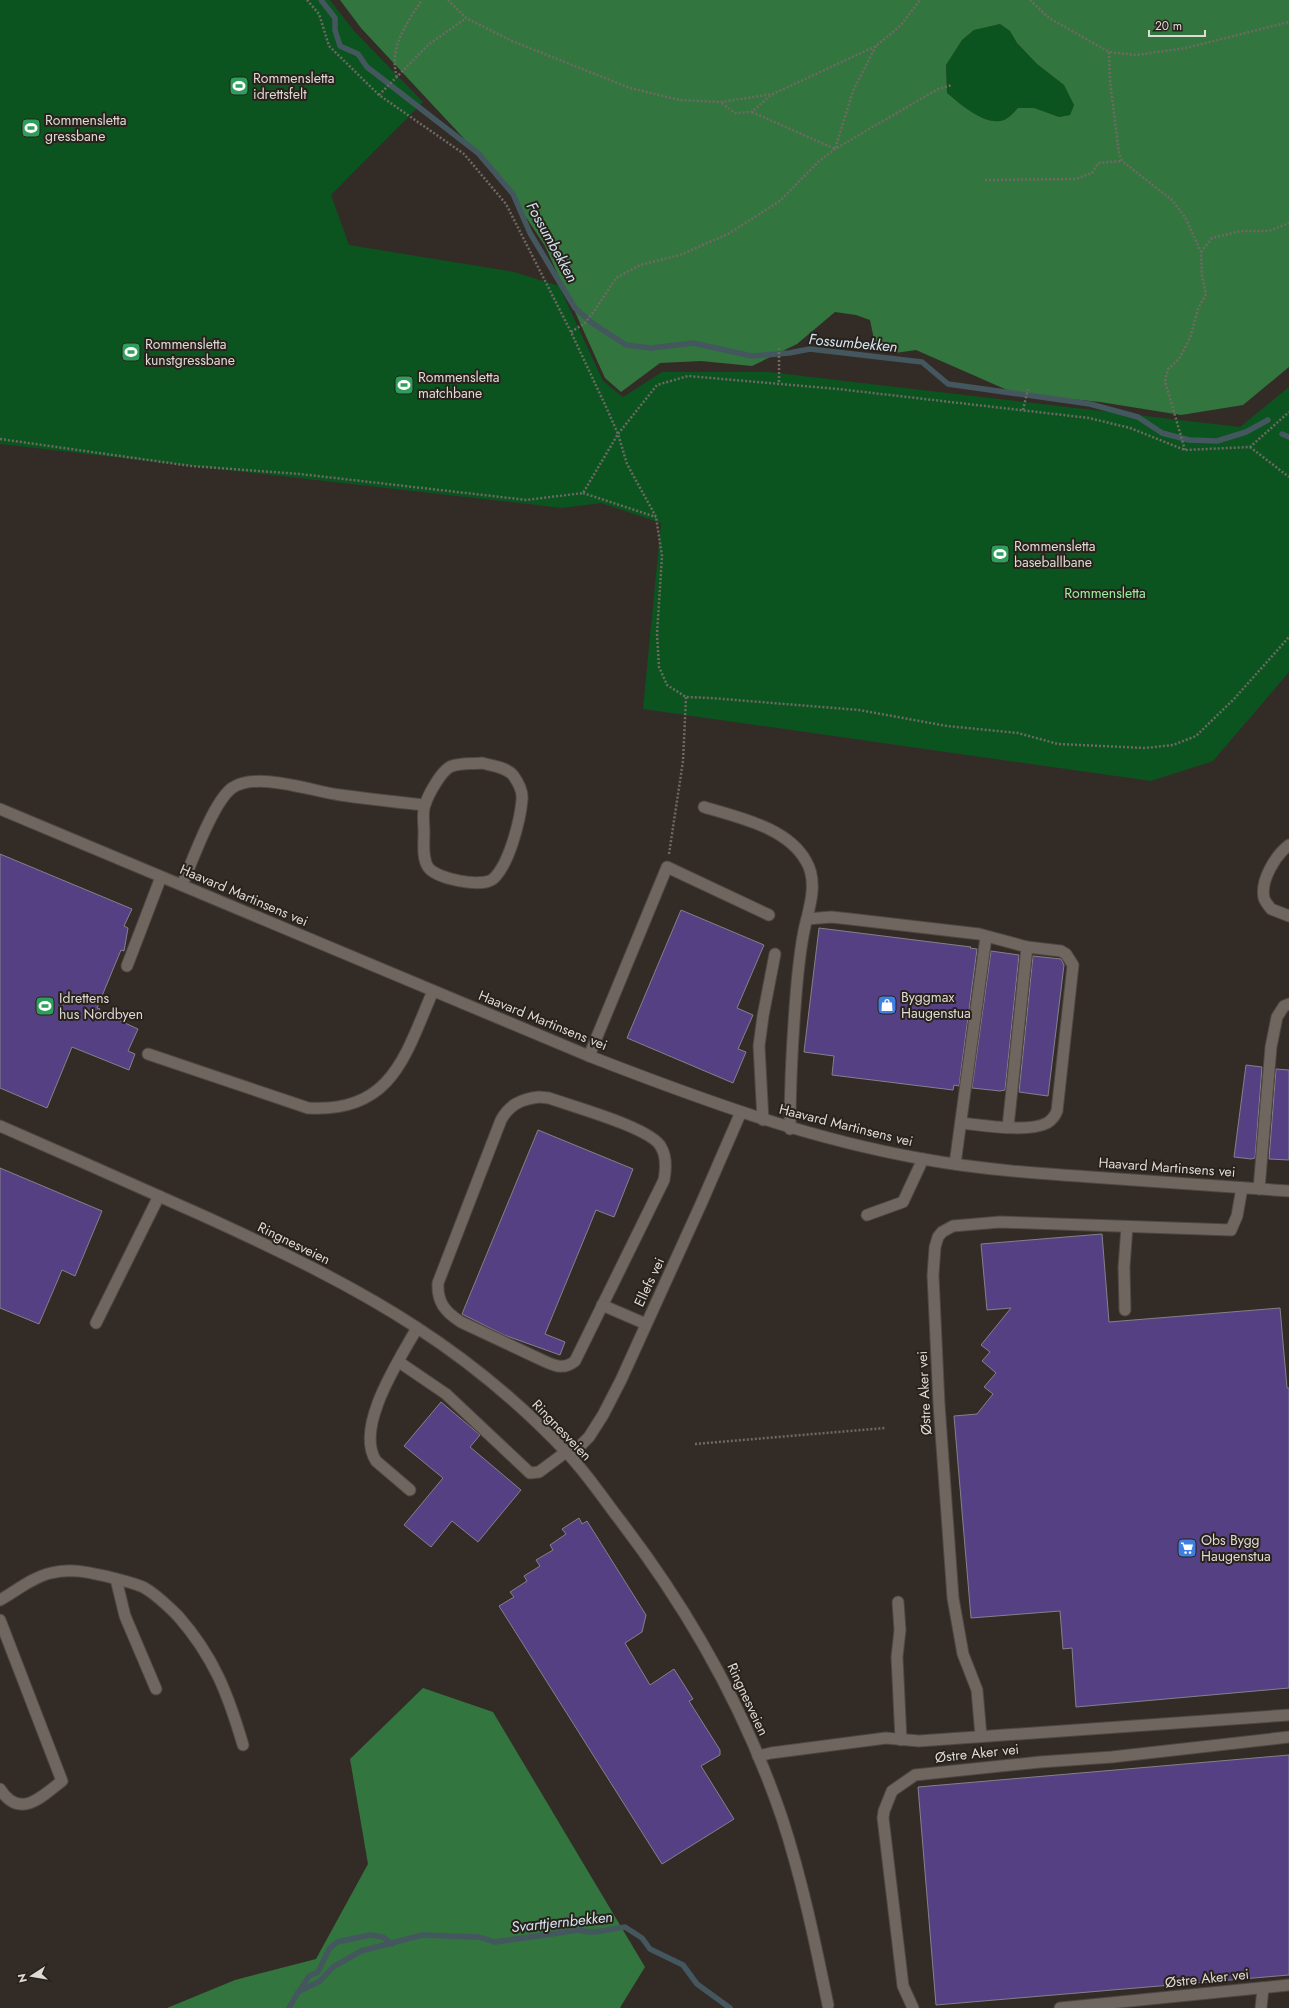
<svg xmlns="http://www.w3.org/2000/svg" width="1289" height="2008" viewBox="0 0 1289 2008" font-family="Jost,sans-serif">
	<rect width="100%" height="100%" fill="#332c26"/>
	<!-- green -->
	<g fill="#0b541f">
		<path d="M0,0H330L354,31L423,102L331,195L349,245L514,272L559,286L603,381L623,397L662,372H768L1240,427L1289,387V672L1213,761L1151,781L643,709L661,523L601,503L562,508L0,444Z"/>
		<path d="M1000,24L1010,31L1017,43L1037,64L1064,85L1074,105L1070,115L1059,117L1034,109L1018,108C1014,112 1010,117 1006,119C988,129 960,104 947,93L946,65L962,40L974,30Z"/>
	</g>
	<!-- forest -->
	<g fill="#33753e" fill-rule="evenodd">
		<path d="M340,0H1289V367L1243,405L1181,415L1100,402L1014,393L916,350L895,353L876,349L870,320L856,315L835,312L797,344L752,366L701,361L660,363L621,392L605,378L545,246L498,175L361,28ZM1000,24L1010,31L1017,43L1037,64L1064,85L1074,105L1070,115L1059,117L1034,108H1018C1014,112 1010,117 1006,119C988,129 960,104 947,93L946,65L962,40L974,30Z"/>
		<path d="M423,1688L493,1712L645,1967L621,2006L620,2008H167L235,1980L316,1959L368,1864L350,1759Z"/>
	</g>
	<g fill="none" stroke-linecap="round" stroke-linejoin="round">
		<!-- stream -->
		<g stroke="#44575f" stroke-width="5.5">
			<path d="M321,0L335,18V30L340,46L358,54L367,67L478,153L513,194L530,233L575,308L592,323L626,345L651,348L693,343L752,356L789,353L810,349L922,362L948,384L1090,404L1138,417L1162,433L1189,440L1217,441L1246,432L1268,420"/>
			<path d="M1282,434L1289,437"/>
			<path d="M300,1990L309,1976L318,1972L329,1949L337,1942L370,1935L383,1937L392,1944"/>
			<path d="M289,2008L298,1992L320,1981L333,1967L361,1951L422,1935L479,1937L495,1942L579,1930C596,1935 608,1929 625,1927L642,1938L650,1949L683,1965L697,1984L730,2008"/>
		</g>
	</g>
	<!-- building -->
	<g fill="#554083" stroke="#83818b">
		<path d="M0,854L132,909L124,926L128,928L124,951L121,950L97,1008L100,1009L99,1011L138,1029L128,1051L135,1054L129,1070L72,1047L47,1108L0,1088Z"/>
		<path d="M681,910L764,945L737,1008L753,1015L738,1049L746,1052L733,1083L627,1038Z"/>
		<path d="M819,928L971,947L970,948L977,949L959,1086L954,1085L953,1090L832,1075L834,1056L804,1052Z"/>
		<path d="M991,951L1019,955L1005,1090L1000,1091L972,1088Z"/>
		<path d="M1033,956L1061,959L1064,965L1048,1096L1019,1092Z"/>
		<path d="M1246,1065L1262,1067L1255,1158L1251,1159L1234,1157Z"/>
		<path d="M1276,1069L1289,1070V1160L1269,1159Z"/>
		<path d="M538,1130L633,1169L614,1217L596,1210L545,1334L565,1342L560,1355L504,1335L462,1314Z"/>
		<path d="M0,1168L102,1211L75,1276L62,1270L39,1324L0,1308Z"/>
		<path d="M1102,1234L1109,1322L1280,1308L1287,1388H1289V1688L1076,1707L1072,1648L1063,1649L1060,1611L971,1618L954,1416L977,1414L993,1394L984,1387L996,1373L982,1361L990,1352L981,1345L1011,1308L987,1310L981,1244Z"/>
		<path d="M441,1402L480,1435L470,1447L521,1490L478,1542L452,1521L431,1547L404,1525L443,1478L404,1446Z"/>
		<path d="M579,1518L582,1524L587,1521L646,1615L642,1632L625,1643L650,1685L674,1669L693,1699L689,1701L720,1750V1755L701,1766L734,1819L662,1864L499,1606L514,1597L510,1592L527,1581L524,1576L540,1566L536,1560L553,1550L550,1545L566,1534L562,1529Z"/>
		<path d="M1289,1755V1975L936,2005L918,1787Z"/>
	</g>
	<g fill="none" stroke-linecap="round" stroke-linejoin="round">
		<defs>
			<g id="service">
				<path d="M482,763C493,766 506,767 513,775C518,782 523,792 522,800C520,821 509,865 493,879C482,888 436,879 428,867C422,858 424,843 424,832C424,824 422,812 425,805C428,795 442,769 452,766C461,763 473,764 482,763Z"/>
				<path d="M704,807C739,818 787,827 806,861C818,881 810,906 805,926C799,953 797,980 795,1008C792,1048 790,1088 790,1129"/>
				<path d="M1289,845C1276,855 1260,880 1264,898C1265,902 1269,906 1271,909L1289,916"/>
				<path d="M182,885C192,862 213,802 232,788C257,771 311,791 340,795C368,799 396,802 424,805"/>
				<path d="M807,919L831,917L850,919L979,934L1027,947L1061,951L1066,954L1073,965L1057,1111C1055,1116 1052,1120 1047,1123C1028,1133 982,1125 961,1123"/>
				<path d="M127,966L161,877"/>
				<path d="M148,1054L308,1108C392,1113 405,1056 433,991"/>
				<path d="M589,1056L667,867L769,915"/>
				<path d="M539,1097L549,1098C571,1106 652,1128 661,1147C667,1157 666,1169 664,1180L575,1361C564,1370 555,1366 544,1361L461,1322C445,1312 437,1302 438,1283L501,1120C509,1105 521,1099 539,1097Z"/>
				<path d="M763,1120L759,1046L763,1016L775,954"/>
				<path d="M1008,1127L1027,947"/>
				<path d="M955,1164L986,937"/>
				<path d="M1259,1189L1271,1047L1277,1017L1284,1006L1289,1004"/>
				<path d="M867,1215L903,1202L923,1159"/>
				<path d="M602,1305L646,1324"/>
				<path d="M1125,1310L1124,1267L1127,1227"/>
				<path d="M96,1323L159,1196"/>
				<path d="M399,1362L446,1394L530,1473L539,1472L566,1452"/>
				<path d="M410,1490L376,1461C354,1427 400,1359 417,1328"/>
				<path d="M116,1579L125,1616L156,1689"/>
				<path d="M0,1600C16,1591 33,1577 51,1573C69,1568 87,1572 105,1576C117,1579 131,1582 143,1587C156,1594 168,1606 178,1616C214,1657 228,1694 243,1745"/>
				<path d="M898,1602L900,1630L897,1657L901,1740"/>
				<path d="M0,1620L62,1781C41,1797 20,1820 0,1789"/>
				<path d="M981,1736L977,1690L963,1654L953,1598L939,1404L933,1275L935,1247L938,1237L942,1232L953,1226L1000,1222L1231,1230L1237,1216L1242,1188"/>
				<path d="M758,1756L771,1753L886,1738L919,1741L1289,1715"/>
				<path d="M913,2008L903,1986L883,1818L884,1811L892,1791L915,1775L1040,1762L1112,1757L1289,1737"/>
				<path d="M1060,2008L1289,1985"/>
				<path d="M1261,2008L1263,1988"/>
			</g>
			<g id="minor">
				<path d="M0,1126C69,1156 137,1186 206,1217C278,1250 350,1284 416,1327C470,1362 525,1408 569,1455C586,1473 601,1495 616,1515C688,1608 744,1706 782,1818C802,1879 815,1942 828,2005"/>
				<path d="M570,1456L589,1437L603,1415L621,1380L701,1204L741,1112"/>
			</g>
			<path id="tertiary" d="M0,809L589,1056C700,1099 805,1138 923,1159C983,1170 1044,1174 1105,1178C1167,1182 1228,1187 1289,1191"/>
		</defs>
		<!-- service casing -->
		<use href="#service" stroke="#4e4742" stroke-width="13"/>
		<!-- minor casing -->
		<use href="#minor" stroke="#4e4742" stroke-width="13"/>
		<!-- tertiary casing -->
		<use href="#tertiary" stroke="#4e4742" stroke-width="13"/>
		<!-- path -->
		<g stroke="#6f6963" stroke-width="2.5" stroke-dasharray="2 2" stroke-linecap="butt">
			<path d="M307,0L319,14L329,46L379,95L464,154L506,204L571,332L607,409L618,434L627,464L656,517L662,556L657,634L659,667L667,685L686,697L711,698L859,710L947,726L1018,733L1058,744L1145,748L1173,745L1196,736L1234,699L1289,637"/>
			<path d="M448,0L466,18L512,41L630,88L680,100L721,102L773,94L876,46L901,25L920,0"/>
			<path d="M1030,0L1049,18L1109,52L1136,55L1186,48L1289,22"/>
			<path d="M1109,52L1110,81L1119,153L1122,161L1172,200L1185,217L1201,252L1202,276L1206,294L1198,309L1190,338L1179,359L1168,369L1165,381L1185,450"/>
			<path d="M397,77C388,49 407,22 422,0"/>
			<path d="M379,95L428,45L466,18"/>
			<path d="M722,103L735,113L752,112L772,94"/>
			<path d="M752,112L835,149L853,91L876,46"/>
			<path d="M985,180L1075,179L1092,173L1098,163L1122,161"/>
			<path d="M1201,252L1212,238L1241,231H1269L1289,223"/>
			<path d="M571,332L585,323L595,310L616,278L640,265L680,255L730,233L781,200L818,162L835,149L938,89L952,85"/>
			<path d="M779,348V384"/>
			<path d="M1023,410L1028,389"/>
			<path d="M0,439L191,466L300,474L527,500L583,493L618,434L657,385L688,376L838,389L1089,418L1130,428L1185,450L1250,447L1289,412"/>
			<path d="M1250,447L1289,477"/>
			<path d="M583,493L656,517"/>
			<path d="M669,854L683,761L686,697"/>
			<path d="M695,1444L885,1428"/>
		</g>
		<!-- service -->
		<use href="#service" stroke="#6e665f" stroke-width="11"/>
		<!-- minor -->
		<use href="#minor" stroke="#6e665f" stroke-width="11"/>
		<!-- tertiary -->
		<use href="#tertiary" stroke="#6e665f" stroke-width="11"/>
	</g>
	<!-- icons -->
	<defs>
		<symbol id="stadium-square" viewBox="-11 -11 22 22"><rect x="-9" y="-9" width="18" height="18" rx="4" fill="#2e9e5b" stroke="#29221c"/><path d="M0-5a6.5 5 0 1 0 0 10a6.5 5 0 1 0 0-10ZM-3.5-1.8h7v3.6h-7Z" fill="#fff"/></symbol>
		<symbol id="shop-square" viewBox="-11 -11 22 22"><rect x="-9" y="-9" width="18" height="18" rx="4" fill="#3f7fe0" stroke="#29221c"/><path d="M-5-2.5h2.3a2.7 3.5 0 0 1 5.4 0H5L5.5 6h-11ZM-1.5-2.5h3a1.5 2.3 0 0 0-3 0Z" fill="#fff"/></symbol>
		<symbol id="supermarket-square" viewBox="-11 -11 22 22"><rect x="-9" y="-9" width="18" height="18" rx="4" fill="#3f7fe0" stroke="#29221c"/><path d="M-6-5.5h2.5l.6 2H6L4.5 2H-2.5L-4.4-4H-6ZM-1.5 3.2a1.3 1.3 0 1 0 .1 0ZM3 3.2a1.3 1.3 0 1 0 .1 0Z" fill="#fff"/></symbol>
	</defs>
	<g fill-rule="evenodd">
		<use href="#stadium-square" x="228" y="75" width="22" height="22"/>
		<use href="#stadium-square" x="20" y="117" width="22" height="22"/>
		<use href="#stadium-square" x="120" y="341" width="22" height="22"/>
		<use href="#stadium-square" x="393" y="374" width="22" height="22"/>
		<use href="#stadium-square" x="989" y="543" width="22" height="22"/>
		<use href="#shop-square" x="876" y="994" width="22" height="22"/>
		<use href="#stadium-square" x="34" y="995" width="22" height="22"/>
		<use href="#supermarket-square" x="1176" y="1537" width="22" height="22"/>
	</g>
	<g text-anchor="middle" stroke-width="4" stroke-linejoin="round" paint-order="stroke">
		<!-- poi labels -->
		<g font-size="14" fill="#dedad5" stroke="#29221c" text-anchor="start">
			<text x="253" y="83">Rommensletta<tspan x="253" dy="16">idrettsfelt</tspan></text>
			<text x="45" y="125">Rommensletta<tspan x="45" dy="16">gressbane</tspan></text>
			<text x="145" y="349">Rommensletta<tspan x="145" dy="16">kunstgressbane</tspan></text>
			<text x="418" y="382">Rommensletta<tspan x="418" dy="16">matchbane</tspan></text>
			<text x="1014" y="551">Rommensletta<tspan x="1014" dy="16">baseballbane</tspan></text>
			<text x="901" y="1002">Byggmax<tspan x="901" dy="16">Haugenstua</tspan></text>
			<text x="59" y="1003">Idrettens<tspan x="59" dy="16">hus Nordbyen</tspan></text>
			<text x="1201" y="1545">Obs Bygg<tspan x="1201" dy="16">Haugenstua</tspan></text>
		</g>
		<!-- park labels -->
		<g font-size="14" fill="#95f0a0" stroke="#29221c">
			<text x="1105" y="598">Rommensletta</text>
		</g>
		<!-- street labels -->
		<g font-size="14" fill="#dedad5" stroke="#29221c">
			<text transform="translate(244 895) rotate(23)" y="5">Haavard Martinsens vei</text>
			<text transform="translate(543 1020) rotate(22)" y="5">Haavard Martinsens vei</text>
			<text transform="translate(846 1125) rotate(14)" y="5">Haavard Martinsens vei</text>
			<text transform="translate(1167 1167) rotate(4)" y="5">Haavard Martinsens vei</text>
			<text transform="translate(294 1243) rotate(26)" y="5">Ringnesveien</text>
			<text transform="translate(649 1282) rotate(-65)" y="5">Ellefs vei</text>
			<text transform="translate(924 1393) rotate(-93)" y="5">Østre Aker vei</text>
			<text transform="translate(562 1430) rotate(46)" y="5">Ringnesveien</text>
			<text transform="translate(748 1699) rotate(65)" y="5">Ringnesveien</text>
			<text transform="translate(977 1753) rotate(-6)" y="5">Østre Aker vei</text>
			<text transform="translate(1207 1978) rotate(-6)" y="5">Østre Aker vei</text>
		</g>
		<!-- water labels -->
		<g font-size="15" font-style="italic" fill="#d0e5f1" stroke="#29221c">
			<text transform="translate(552 242) rotate(61)" y="5">Fossumbekken</text>
			<text transform="translate(853 343) rotate(5)" y="5">Fossumbekken</text>
			<text transform="translate(562 1922) rotate(-6)" y="5">Svarttjernbekken</text>
		</g>
	</g>
	<!-- north arrow -->
	<g transform="translate(32 1976) rotate(258)" stroke="#29221c" stroke-width="3" paint-order="stroke">
	<path d="M0-3L7 15L0 10L-7 15Z" fill="#dedad5"/>
	<text y="-6" font-size="11" font-weight="bold" text-anchor="middle" fill="#dedad5">N</text>
	</g>
	<!-- scale -->
	<path d="M1149 30v6h56v-6" fill="none" stroke="#dedad5" stroke-width="2"/>
	<text x="1155" y="30" font-size="12" fill="#dedad5" stroke="#29221c" stroke-width="3" paint-order="stroke">20 m</text>
</svg>
